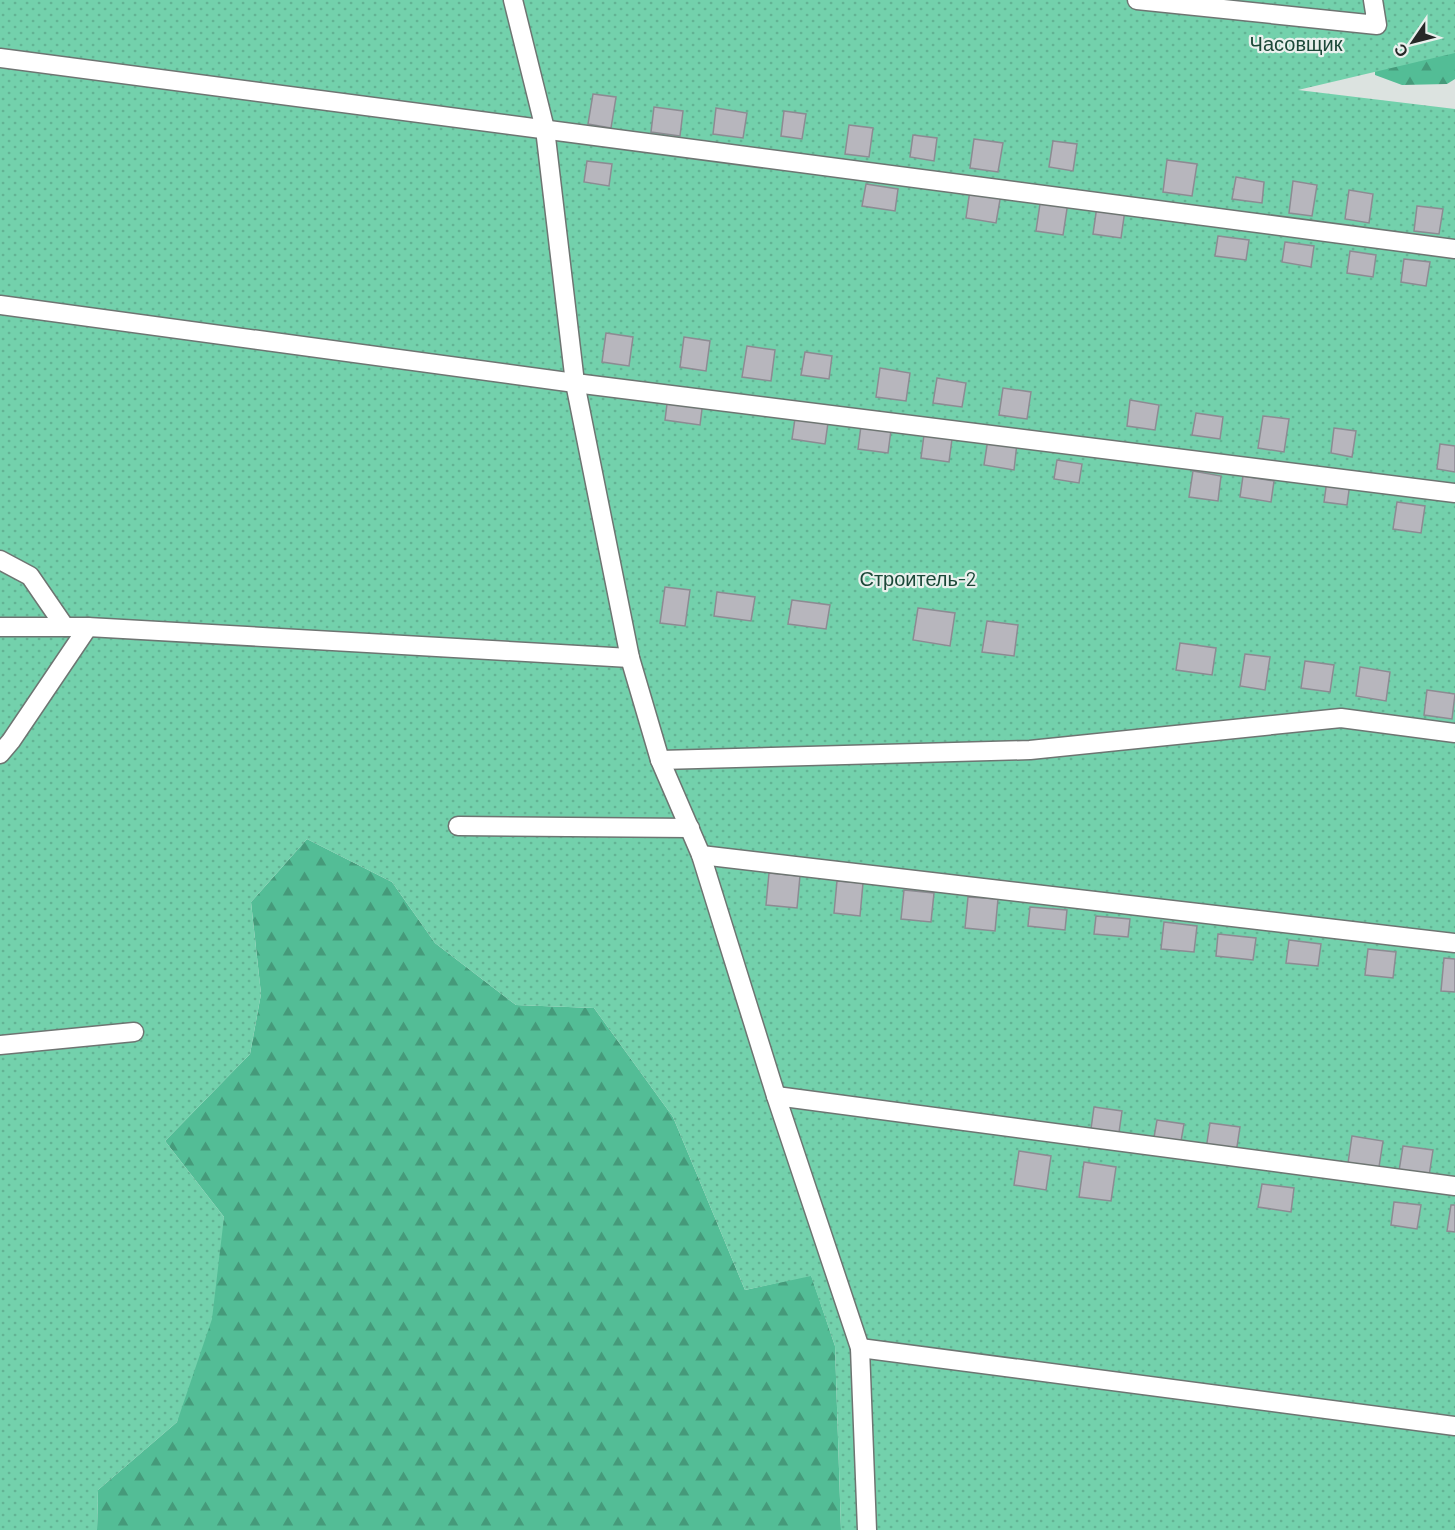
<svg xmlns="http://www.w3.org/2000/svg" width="1455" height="1530" viewBox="0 0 1455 1530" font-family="Barlow,sans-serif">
	<defs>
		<pattern id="forest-firs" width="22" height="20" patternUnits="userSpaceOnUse" patternTransform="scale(1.5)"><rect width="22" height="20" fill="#53bd96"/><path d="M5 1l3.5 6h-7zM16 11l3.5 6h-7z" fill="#459a7a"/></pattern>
		<pattern id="garden-dots" width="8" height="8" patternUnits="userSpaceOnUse" patternTransform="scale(1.5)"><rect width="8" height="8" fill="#73d1ac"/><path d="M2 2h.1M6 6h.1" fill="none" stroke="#63b394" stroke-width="1.8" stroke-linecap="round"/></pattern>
	</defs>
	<rect width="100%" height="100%" fill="#dce3e0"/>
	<!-- forest -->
	<g fill="url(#forest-firs)">
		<path d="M1427,49L1455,53V79L1447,84L1402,85L1375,75V58Z"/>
		<path d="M307,839L392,882L435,943L516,1005L594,1008L673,1117L745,1290L811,1275L835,1346L841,1530H97L98,1490L177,1422L224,1217L165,1141L250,1054L261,994L251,902Z"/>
	</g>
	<!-- garden -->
	<path fill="url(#garden-dots)" d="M0,0H1455V53L1298,90L1455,109V1530H841L835,1346L811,1276L745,1290L673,1117L594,1008L516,1005L435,943L392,882L307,839L251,902L261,994L250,1054L165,1141L224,1217L212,1319L177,1422L98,1490L97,1530H0Z"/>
	<!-- building -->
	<g fill="#b7b6bd" stroke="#8c8b92" stroke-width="1.5">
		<path d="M593,94L616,97L611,128L588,124Z"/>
		<path d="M654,107L683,111L680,136L651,132Z"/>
		<path d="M716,108L747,113L743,138L713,134Z"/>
		<path d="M784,111L806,114L802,139L781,136Z"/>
		<path d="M849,125L873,128L869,157L845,154Z"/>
		<path d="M913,135L937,138L934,161L910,157Z"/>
		<path d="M974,139L1003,143L998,172L970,168Z"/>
		<path d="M1053,141L1077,144L1073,171L1049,167Z"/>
		<path d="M1167,160L1197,164L1192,196L1163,192Z"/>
		<path d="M587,161L612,164L609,186L584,182Z"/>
		<path d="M1236,177L1264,182L1262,203L1232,199Z"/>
		<path d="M1293,181L1317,185L1312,216L1289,213Z"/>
		<path d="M866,184L898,189L895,211L862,206Z"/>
		<path d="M970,190L1001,194L996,223L966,218Z"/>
		<path d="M1349,190L1373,194L1369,223L1345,219Z"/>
		<path d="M1041,197L1068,202L1063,235L1036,231Z"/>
		<path d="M1097,206L1125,210L1121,238L1093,234Z"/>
		<path d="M1417,206L1443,209L1439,234L1414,231Z"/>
		<path d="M1218,236L1249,240L1246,260L1215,256Z"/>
		<path d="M1285,242L1314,246L1311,267L1282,262Z"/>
		<path d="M1350,251L1376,255L1373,277L1347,273Z"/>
		<path d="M1404,259L1430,262L1426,286L1401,282Z"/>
		<path d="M606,333L633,337L629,366L602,362Z"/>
		<path d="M684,337L710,341L706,371L680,367Z"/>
		<path d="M747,346L775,350L771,381L742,377Z"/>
		<path d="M805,352L832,356L829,379L801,375Z"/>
		<path d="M880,368L910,373L906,401L876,397Z"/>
		<path d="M937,378L966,383L962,407L933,403Z"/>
		<path d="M1003,388L1031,392L1027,419L999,415Z"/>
		<path d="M668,396L703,401L700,425L665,420Z"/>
		<path d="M1130,400L1159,405L1155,430L1127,426Z"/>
		<path d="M796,412L829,416L825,444L792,439Z"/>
		<path d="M1196,413L1223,417L1220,439L1192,435Z"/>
		<path d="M1263,416L1289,419L1284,452L1258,448Z"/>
		<path d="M861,426L891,430L888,453L858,449Z"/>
		<path d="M1334,428L1356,431L1352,457L1331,453Z"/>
		<path d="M924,435L952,439L949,462L921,458Z"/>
		<path d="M988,439L1017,443L1014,470L984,465Z"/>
		<path d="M1440,444L1455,446V472L1437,469Z"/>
		<path d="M1057,460L1082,464L1079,483L1054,479Z"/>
		<path d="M1193,471L1221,476L1218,501L1189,497Z"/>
		<path d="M1243,476L1274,481L1271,502L1240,497Z"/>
		<path d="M1327,480L1350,483L1347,505L1324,502Z"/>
		<path d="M1397,502L1425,506L1421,533L1393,529Z"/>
		<path d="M665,587L690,590L685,626L660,623Z"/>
		<path d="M717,592L755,597L751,621L714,616Z"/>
		<path d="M792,600L830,605L826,629L788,624Z"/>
		<path d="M918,608L955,613L950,646L913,640Z"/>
		<path d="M987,621L1018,625L1014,656L982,652Z"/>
		<path d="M1180,643L1216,648L1212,675L1176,670Z"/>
		<path d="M1245,654L1270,657L1265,690L1240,686Z"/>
		<path d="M1305,661L1334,665L1330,692L1301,688Z"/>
		<path d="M1360,667L1390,672L1386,701L1356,696Z"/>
		<path d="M1427,690L1455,694L1452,719L1424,715Z"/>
		<path d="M769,873L800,876L797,908L766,905Z"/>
		<path d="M837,881L863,883L860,916L834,913Z"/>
		<path d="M904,890L934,893L931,922L901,919Z"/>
		<path d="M968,897L998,899L995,931L965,928Z"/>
		<path d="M1030,907L1067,910L1065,930L1028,926Z"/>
		<path d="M1096,916L1130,919L1128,937L1094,934Z"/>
		<path d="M1164,922L1197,926L1194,952L1161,949Z"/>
		<path d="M1218,934L1256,938L1253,960L1216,956Z"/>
		<path d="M1289,940L1321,944L1318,966L1286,963Z"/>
		<path d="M1368,949L1396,952L1393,978L1365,975Z"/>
		<path d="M1444,958L1455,959V992L1441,991Z"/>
		<path d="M1094,1107L1122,1111L1118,1140L1090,1136Z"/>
		<path d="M1157,1120L1184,1124L1180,1147L1153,1143Z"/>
		<path d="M1210,1123L1240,1127L1236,1153L1206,1149Z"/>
		<path d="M1352,1136L1383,1141L1379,1167L1348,1163Z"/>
		<path d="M1403,1146L1433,1150L1429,1176L1399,1171Z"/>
		<path d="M1019,1151L1051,1156L1046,1190L1014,1185Z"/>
		<path d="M1084,1162L1116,1167L1111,1201L1079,1197Z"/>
		<path d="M1262,1184L1294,1188L1291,1212L1258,1207Z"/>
		<path d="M1394,1202L1421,1205L1417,1229L1391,1225Z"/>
		<path d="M1451,1205H1455V1232L1447,1231Z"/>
	</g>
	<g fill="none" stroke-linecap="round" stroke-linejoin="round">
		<defs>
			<g id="service">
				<path d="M513,0L545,129L575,383L630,658L660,760L701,855L776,1096L860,1348L867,1530"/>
				<path d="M1137,0L1377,25L1373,0"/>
				<path d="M0,58L1455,249"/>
				<path d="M0,305L575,383L1455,493"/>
				<path d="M0,560L30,576L65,627"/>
				<path d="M0,627H88L630,658"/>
				<path d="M0,754L11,741L88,627"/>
				<path d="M660,760L1030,750L1341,718L1455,733"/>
				<path d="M458,826L690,828"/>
				<path d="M701,855L1455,943"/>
				<path d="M0,1045L134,1032"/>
				<path d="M776,1096L1455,1186"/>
				<path d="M860,1348L1455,1426"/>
			</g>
		</defs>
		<!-- service casing -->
		<use href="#service" stroke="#6e7572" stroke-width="21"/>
		<!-- service -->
		<use href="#service" stroke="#fff" stroke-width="18"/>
	</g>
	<g text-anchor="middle" stroke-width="4.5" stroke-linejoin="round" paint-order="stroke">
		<!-- park labels -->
		<g font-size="20" fill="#1b4838" stroke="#e9f0ed">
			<text x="1296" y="51">Часовщик</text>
			<text x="918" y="586">Строитель-2</text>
		</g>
	</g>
	<!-- north arrow -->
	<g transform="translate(1413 42) rotate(235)" stroke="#e9f0ed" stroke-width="4.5" paint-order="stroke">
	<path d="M0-4.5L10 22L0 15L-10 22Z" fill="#262928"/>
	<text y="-9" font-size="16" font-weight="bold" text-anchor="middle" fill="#262928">С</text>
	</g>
</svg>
